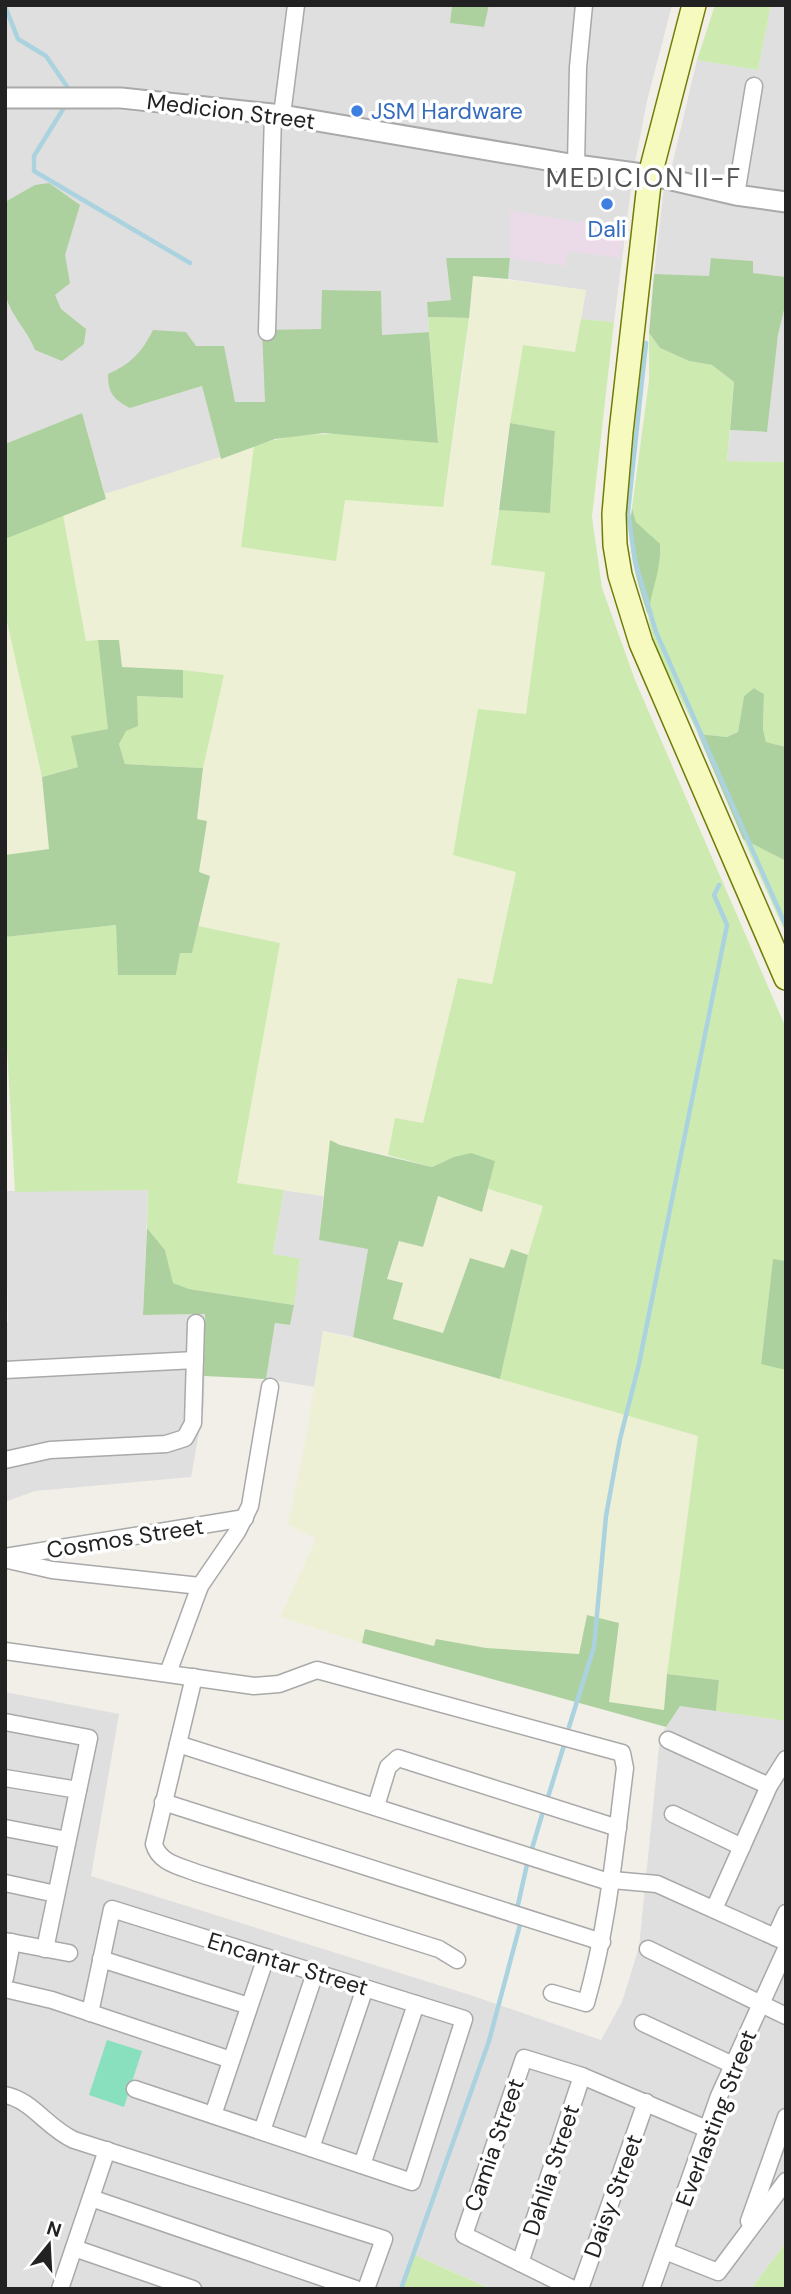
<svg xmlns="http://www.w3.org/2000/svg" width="791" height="2294" viewBox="0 0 791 2294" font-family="'DM Sans',sans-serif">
	<rect width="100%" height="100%" fill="#f2efe9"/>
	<!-- residential -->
	<g fill="#e0dfdf">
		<path d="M5,5H452L450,23L483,27L489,5H672L647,101L635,163L574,157L344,120L5,97Z"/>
		<path d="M771,5H786V195L671,170L697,60L758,70Z"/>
		<path d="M95,108L251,122L422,144L632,181L614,322L581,319L585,290L508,279L510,258H446L451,300L427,302L429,332L382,335L380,291L323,290L321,330L265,402L235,403L196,346L153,330L143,351L125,367L108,374L130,408L202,386L221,459L105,494L82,413L5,444V109Z"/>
		<path d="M664,187L786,209V277L752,273L753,261L712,258L710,277L654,274Z"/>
		<path d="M786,302V462L727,461L730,430L766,432L778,335Z"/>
		<path d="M148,1190L143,1315L206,1314L204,1405L191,1477L35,1491L5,1502V1323L8,1322L5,1191Z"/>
		<path d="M284,1190L323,1196L319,1240L368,1248L353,1337L323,1331L315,1387L266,1379L275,1323L290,1325L300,1260L273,1255Z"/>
		<path d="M5,1692L119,1714L91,1876L470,1995L601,2040L622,2002L639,1947L660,1737L679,1705L786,1721V2242L751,2289H492L413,2254L401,2289H5Z"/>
	</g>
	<!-- industrial -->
	<path fill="#ebdbe8" d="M510,211L625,229L620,258L567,251L565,266L510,258Z"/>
	<!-- farmland -->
	<g fill="#eef0d5">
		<path d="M473,276L586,290L576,352L523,345L505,452L491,565L545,572L526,715L478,709L453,854L516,871L492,984L458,979L423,1124L395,1118L388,1155L339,1145L330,1140L323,1196L236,1183L280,943L198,926L210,876L199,873L207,821L197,819L203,768L223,676L122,667L119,640L86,641L63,515L106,499L105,494L254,446L241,547L345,500L443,506L465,360Z"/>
		<path d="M5,613L42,777L49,849L5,855Z"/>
		<path d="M488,1189L543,1206L528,1255L511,1249L504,1268L470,1258L443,1333L393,1319L387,1280L399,1241L423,1247L438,1196L481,1211Z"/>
		<path d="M323,1331L426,1356L698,1436L664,1710L609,1702L619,1623L587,1616L580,1654L486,1648L436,1639L434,1646L365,1629L362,1643L280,1617L316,1539L288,1525L305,1443Z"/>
	</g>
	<!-- grass -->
	<g fill="#cdebb0">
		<path d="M715,5H771L758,70L697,60Z"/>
		<path d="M428,317L469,318L443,507L345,500L336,561L241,547L254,446C314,425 377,437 438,443Z"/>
		<path d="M581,319L614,322L592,517L602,588L635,680L786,1028V1261L773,1260L761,1363L786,1370V1721L716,1711L719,1680L667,1674L698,1436L500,1379L528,1255L543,1206L488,1189L494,1161C466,1152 459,1154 432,1167L388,1155L395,1118L423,1123L458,978L492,984L516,872L453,855L478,709L526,714L545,572L491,565L499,510L550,512L555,431L510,423L523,345L575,352Z"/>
		<path d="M649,333L660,348L689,361L712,365L734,382L727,461L786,462V747L766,742L763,729L764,694L754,688L744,696L738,732L727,737L698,734C685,705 649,643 648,614C647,589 662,569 660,545L636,522L632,508L649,380Z"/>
		<path d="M63,515L86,641L98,640L109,729L78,767L42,777L5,613V539Z"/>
		<path d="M183,670L224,675L203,768L125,764L119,744L136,696L182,698Z"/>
		<path d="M743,839L786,861V934Z"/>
		<path d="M116,925L119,975H176L180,952H192L198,926L280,943L237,1183L284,1190L273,1254L300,1259L294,1305L189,1289L172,1283L165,1250L147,1228L148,1190L15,1192L5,1013V937Z"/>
		<path d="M786,2242V2289H751Z"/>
		<path d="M413,2254L489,2288L401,2289Z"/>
	</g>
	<!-- forest -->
	<g fill="#add19e">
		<path d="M452,5H489L484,27L450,23Z"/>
		<path d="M49,183L80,205L65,255L70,283L55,295L61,309L86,329L84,344L62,361L35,350C27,330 12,317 6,297C0,275 5,227 5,202L35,185Z"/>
		<path d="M446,258H510L508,279L473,276L469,318L428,317L427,302L451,300Z"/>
		<path d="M711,258L753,261V273L786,277V302L778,335L767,432L730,430L734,382L712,365L689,361L660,348L649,333L654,274L709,276Z"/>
		<path d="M322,290L381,291L382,335L429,332L438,443L324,433L275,439L221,459L202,386L130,408C113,399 108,393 108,374C131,364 142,352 153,330L186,332L196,346H224L235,402H265L262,330L321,329Z"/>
		<path d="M82,413L106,499L5,539V444Z"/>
		<path d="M510,423L555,431L550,513L499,510Z"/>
		<path d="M632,508L636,522L660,544C662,568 651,591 648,615C636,578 626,547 632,508Z"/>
		<path d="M98,640H119L122,667L183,670V698L137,696L138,726L126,731L119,744L125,764L203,768L197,819L207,821L199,872L210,876L192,953H180L176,975H118L116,925L5,937V855L49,849L42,777L78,767L71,736L108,729Z"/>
		<path d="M754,688L764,694L763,729L766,742L786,747V861L743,839L698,734L727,737L738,732L744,696Z"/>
		<path d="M330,1140L340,1145L432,1167L454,1157L471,1153L495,1161L482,1212L438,1196L423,1247L399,1241L387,1279L403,1283L393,1319L443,1333L470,1258L504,1268L511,1249L528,1255L500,1379L353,1337L368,1249L319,1240Z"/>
		<path d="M147,1228L165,1250L173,1283L189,1289L294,1305L290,1325L275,1323L266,1379L204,1376L205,1314L143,1315Z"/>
		<path d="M773,1259L786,1261V1370L761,1364Z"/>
		<path d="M587,1615L619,1623L609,1702L664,1710L667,1674L719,1680L716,1711L680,1706L666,1727L362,1643L365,1629L434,1646L436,1639L486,1648L579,1654Z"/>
	</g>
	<!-- pitch -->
	<path fill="#88e0be" d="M107,2040L142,2051L124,2107L89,2095Z"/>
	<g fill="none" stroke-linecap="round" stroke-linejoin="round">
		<!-- stream -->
		<g stroke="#aad3df" stroke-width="4.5">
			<path d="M5,6L18,39L46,56L68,88"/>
			<path d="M65,106L34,156V171L190,263"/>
			<path d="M646,343L628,512L635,561L656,632L786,926"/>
			<path d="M569,1727L594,1647L606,1516L620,1439L639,1364L727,925L714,895L719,885"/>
			<path d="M548,1797L565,1742"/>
			<path d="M531,1852L544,1808"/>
			<path d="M517,1909L528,1860"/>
			<path d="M401,2289L489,2041L521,1921"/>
		</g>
		<defs>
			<g id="minor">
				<path d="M282,115L296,5"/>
				<path d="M576,165L578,67L584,5"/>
				<path d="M736,195L754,86"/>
				<path d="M267,332L273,114"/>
				<path d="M5,1370L195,1360"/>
				<path d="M5,1460L50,1450L166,1444L185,1438L193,1423L196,1323"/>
				<path d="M5,1557L245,1518"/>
				<path d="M8,1560L52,1570L200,1586"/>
				<path d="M5,1651L254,1686L279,1684L317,1670L622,1753L625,1768C615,1848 608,1926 586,2003L552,1993"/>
				<path d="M168,1673L200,1586L237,1532L250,1506L270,1387"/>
				<path d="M194,1677L154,1844C159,1863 180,1866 197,1873L439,1949L457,1960"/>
				<path d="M5,1722L89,1738L45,1949"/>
				<path d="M668,1740L769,1786"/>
				<path d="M178,1744L612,1883"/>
				<path d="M5,1778L78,1790"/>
				<path d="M163,1802L602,1942"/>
				<path d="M376,1806L388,1767L398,1758L618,1828"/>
				<path d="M673,1814L742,1847"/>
				<path d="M5,1828L67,1840"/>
				<path d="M612,1880L657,1884L786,1942"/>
				<path d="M5,1883L56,1894"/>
				<path d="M714,1909L769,1786L786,1759"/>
				<path d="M775,1937L786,1913"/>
				<path d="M5,1941L69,1953"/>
				<path d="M648,1949L786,2016"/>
				<path d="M101,1959L249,2006"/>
				<path d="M5,1978L12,1942"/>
				<path d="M5,1989L52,2000L231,2060"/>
				<path d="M90,2013L112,1909L464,2019L412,2182L135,2089"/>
				<path d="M643,2023L733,2065"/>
				<path d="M5,2095C32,2100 47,2128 74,2140L384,2239L366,2289"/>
				<path d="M213,2115L266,1957"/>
				<path d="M262,2131L315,1973"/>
				<path d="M311,2148L365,1988"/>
				<path d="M362,2165L416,2004"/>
				<path d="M91,2198L356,2289"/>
				<path d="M749,2221L786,2117"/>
				<path d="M74,2248L193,2289"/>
				<path d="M665,2251L718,2272L786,2181"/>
				<path d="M520,2263L582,2076"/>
				<path d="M60,2289L107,2150"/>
				<path d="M573,2289L464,2235L524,2058L582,2076L707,2129"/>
				<path d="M580,2289L646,2102"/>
				<path d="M651,2289L719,2096L786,1949"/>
			</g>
			<path id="tertiary" d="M5,98H121L282,115L576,165L650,175L736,195L786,202"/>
			<path id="secondary" d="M694,5L650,175L621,432L614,514L615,545L620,575L641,643L786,978"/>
		</defs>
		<!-- minor casing -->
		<use href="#minor" stroke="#a9a9a9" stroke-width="19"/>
		<!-- tertiary casing -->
		<use href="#tertiary" stroke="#a9a9a9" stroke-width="23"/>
		<!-- secondary casing -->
		<use href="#secondary" stroke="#707d05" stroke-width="26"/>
		<!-- minor -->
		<use href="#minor" stroke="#fff" stroke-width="16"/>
		<!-- tertiary -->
		<use href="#tertiary" stroke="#fff" stroke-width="19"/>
		<!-- secondary -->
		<use href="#secondary" stroke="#f7fabf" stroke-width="23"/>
	</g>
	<!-- markers -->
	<g fill="#3f7fe0" stroke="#fff" stroke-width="2.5">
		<circle cx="357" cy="111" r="7"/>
		<circle cx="607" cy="204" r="7"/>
	</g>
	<g text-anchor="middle" stroke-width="7" stroke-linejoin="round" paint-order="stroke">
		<!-- street labels -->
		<g font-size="23" fill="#222" stroke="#fff">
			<text transform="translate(231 111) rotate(7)" y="8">Medicion Street</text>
			<text transform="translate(125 1538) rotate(-9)" y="8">Cosmos Street</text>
			<text transform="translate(288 1964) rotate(17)" y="8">Encantar Street</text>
			<text transform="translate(716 2118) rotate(-69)" y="8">Everlasting Street</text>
			<text transform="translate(494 2145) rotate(-71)" y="8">Camia Street</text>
			<text transform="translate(551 2170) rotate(-72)" y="8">Dahlia Street</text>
			<text transform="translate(613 2196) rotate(-70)" y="8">Daisy Street</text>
		</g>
		<!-- shop labels -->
		<g font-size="23" fill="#366cbe" stroke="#fff" text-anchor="start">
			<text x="371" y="119">JSM Hardware</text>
			<text x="607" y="237" text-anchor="middle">Dali</text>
		</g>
		<!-- quarter labels -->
		<g font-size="26" letter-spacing="2" fill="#555" stroke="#fff">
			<text x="644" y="187">MEDICION II-F</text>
		</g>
	</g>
	<!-- border -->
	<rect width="791" height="2294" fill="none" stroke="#222222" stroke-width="14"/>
	<!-- north arrow -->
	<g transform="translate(49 2245) rotate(18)" stroke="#ffffff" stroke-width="5" paint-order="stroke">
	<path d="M0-5L12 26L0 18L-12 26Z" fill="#222222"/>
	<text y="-10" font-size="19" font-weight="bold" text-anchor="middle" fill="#222222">N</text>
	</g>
</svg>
